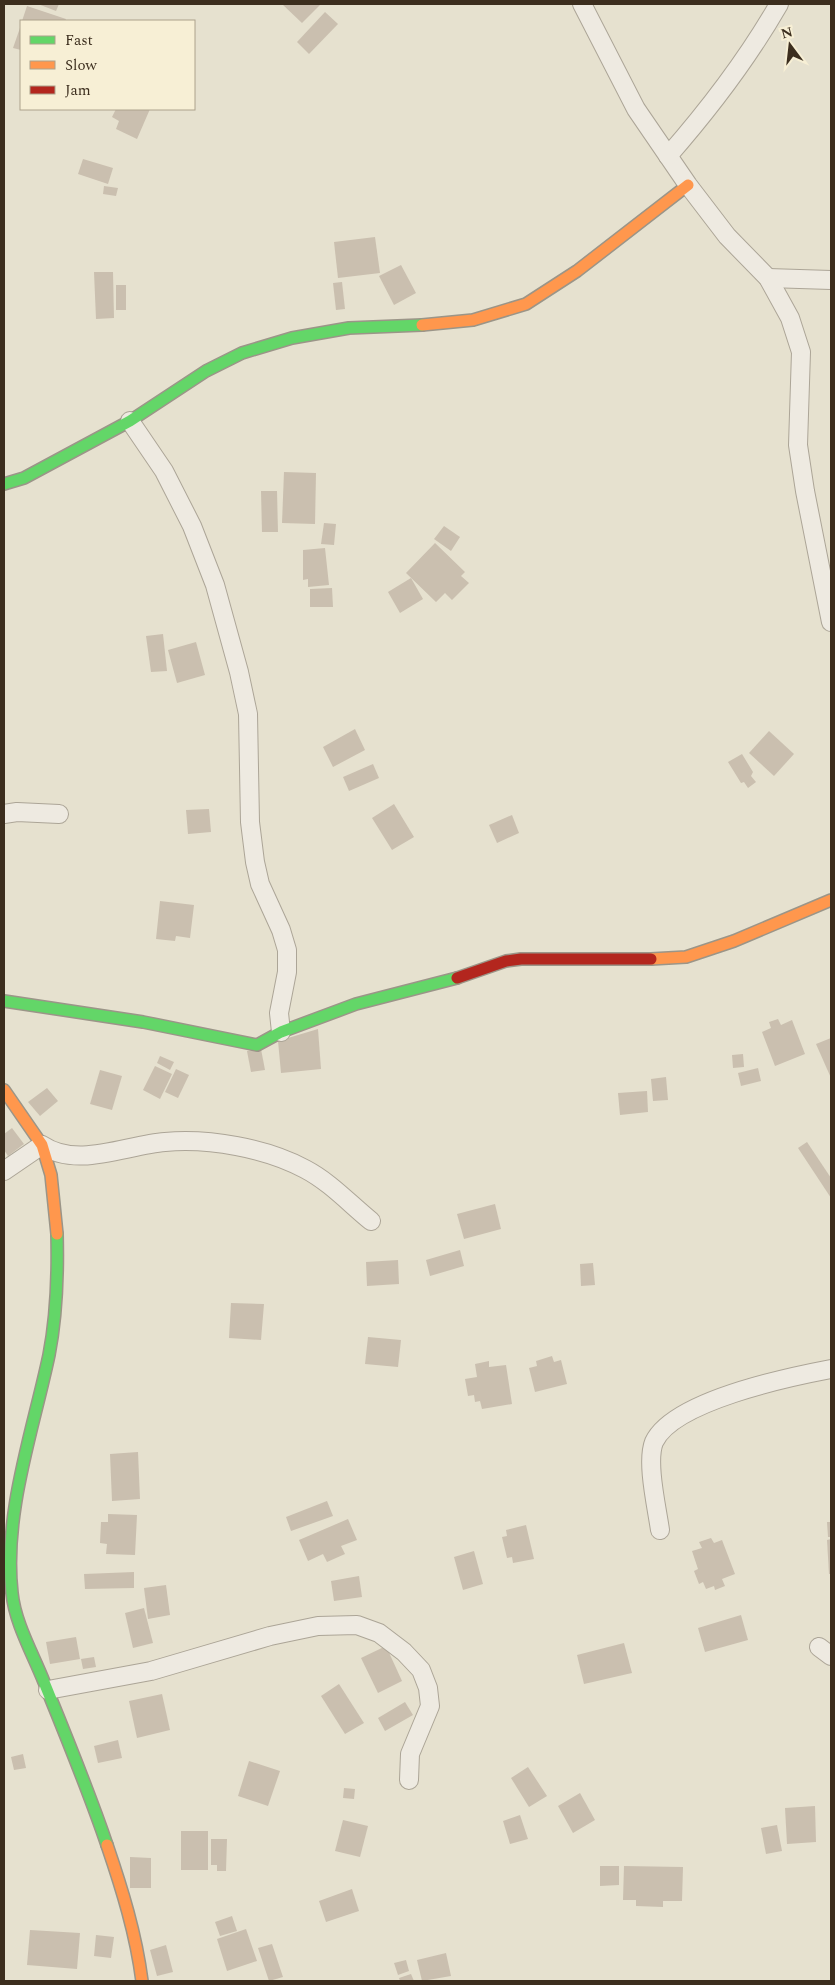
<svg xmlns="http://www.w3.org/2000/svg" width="835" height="1985" viewBox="0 0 835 1985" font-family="Spectral,serif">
	<rect width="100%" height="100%" fill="#e6e1cf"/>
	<!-- building -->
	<g fill="#cabfaf">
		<path d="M38,4H59L56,11Z"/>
		<path d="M282,4H321L302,23Z"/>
		<path d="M27,6L66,19L65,21H22Z"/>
		<path d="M325,12L338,24L309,54L297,42Z"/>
		<path d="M21,25V50L13,48Z"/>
		<path d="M116,109H150L137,139L116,129L119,121L112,117Z"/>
		<path d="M83,159L113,168L108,184L78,174Z"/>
		<path d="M104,186L118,188L116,196L103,194Z"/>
		<path d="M375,237L380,273L338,278L334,242Z"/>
		<path d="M401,265L416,293L394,305L379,276Z"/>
		<path d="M94,272H113L114,318L96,319Z"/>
		<path d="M342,282L345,309L336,310L333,283Z"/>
		<rect x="116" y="285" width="10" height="25"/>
		<path d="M284,472L316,473L315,524L282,523Z"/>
		<path d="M261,491H277L278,532H262Z"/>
		<path d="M324,523L336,524L334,545L321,544Z"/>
		<path d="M444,526L460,537L451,551L434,539Z"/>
		<path d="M435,543L465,572L461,576L469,583L452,600L445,593L436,602L406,573Z"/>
		<path d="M325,548L329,585L308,587V579L303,580V550Z"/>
		<path d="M411,578L423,599L400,613L388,592Z"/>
		<path d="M332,588L333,607H310V589Z"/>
		<path d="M163,634L167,671L151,672L146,636Z"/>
		<path d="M196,642L205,675L177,683L168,650Z"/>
		<path d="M355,729L365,750L333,767L323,747Z"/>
		<path d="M769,731L794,754L774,776L749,753Z"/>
		<path d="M742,754L753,772L751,776L756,782L748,788L744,782L741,783L728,762Z"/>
		<path d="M373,764L379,778L349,791L343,777Z"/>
		<path d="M394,804L414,837L392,850L372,818Z"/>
		<path d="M209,809L211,832L188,834L186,810Z"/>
		<path d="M512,815L519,833L497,843L489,825Z"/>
		<path d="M160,901L194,905L190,938L176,936L175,941L156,939Z"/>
		<path d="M778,1019L781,1025L792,1020L805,1054L775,1066L762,1032L771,1028L769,1022Z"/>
		<path d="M318,1029L321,1069L281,1073L278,1041Z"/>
		<path d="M831,1038V1078L816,1044Z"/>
		<path d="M261,1049L265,1070L251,1072L247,1051Z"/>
		<path d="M743,1054L744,1067L733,1068L732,1055Z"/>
		<path d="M160,1056L174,1062L170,1070L157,1063Z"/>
		<path d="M155,1066L172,1074L160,1099L143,1090Z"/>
		<path d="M758,1068L761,1081L741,1086L738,1073Z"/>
		<path d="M176,1069L189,1075L178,1098L165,1092Z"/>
		<path d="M100,1070L122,1076L112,1110L90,1104Z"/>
		<path d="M666,1077L668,1100L653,1101L651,1079Z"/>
		<path d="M47,1088L58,1101L40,1116L28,1102Z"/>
		<path d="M647,1091L648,1112L620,1115L618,1093Z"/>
		<path d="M12,1128L24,1144L8,1156L4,1150V1134Z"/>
		<path d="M807,1142L831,1178V1198L798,1148Z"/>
		<path d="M495,1204L501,1229L464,1239L457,1214Z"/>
		<path d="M460,1250L464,1266L430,1276L426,1260Z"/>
		<path d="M398,1260L399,1284L367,1286L366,1262Z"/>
		<path d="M593,1263L595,1285L581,1286L580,1264Z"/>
		<path d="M231,1303L264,1304L261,1340L229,1338Z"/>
		<path d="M368,1337L401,1340L398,1367L365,1364Z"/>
		<path d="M552,1356L554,1362L561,1360L567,1384L535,1392L529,1368L537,1366L536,1361Z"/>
		<path d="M489,1361V1367L506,1365L512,1404L482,1409L480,1401L475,1402L474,1395L468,1396L465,1379L477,1377L475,1364Z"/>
		<path d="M138,1452L140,1499L112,1501L110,1454Z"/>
		<path d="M327,1501L333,1516L291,1531L286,1517Z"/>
		<path d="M108,1514L137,1515L135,1555L106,1554L107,1544L100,1543L101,1522H108Z"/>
		<path d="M348,1519L357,1540L341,1546L345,1554L327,1562L323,1554L308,1561L299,1540Z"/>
		<path d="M827,1522H831V1537H828Z"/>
		<path d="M526,1525L534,1559L513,1563L512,1557L507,1558L502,1537L507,1536L506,1530Z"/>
		<path d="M711,1538L714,1543L722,1540L735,1574L722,1579L725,1586L715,1590L714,1586L706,1589L703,1582L699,1584L694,1571L698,1569L692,1551L702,1548L699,1542Z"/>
		<path d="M831,1539V1574H829L827,1540Z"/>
		<path d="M474,1551L483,1584L463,1590L454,1557Z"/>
		<path d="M134,1572V1588L85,1589L84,1574Z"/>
		<path d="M359,1576L362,1597L334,1601L331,1581Z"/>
		<path d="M166,1585L170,1615L148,1619L144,1588Z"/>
		<path d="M144,1608L153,1643L133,1648L125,1613Z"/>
		<path d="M741,1615L748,1640L705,1652L698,1628Z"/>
		<path d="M76,1637L80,1659L50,1664L46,1642Z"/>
		<path d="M624,1643L632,1673L584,1684L577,1655Z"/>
		<path d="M386,1646L402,1681L378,1693L361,1658Z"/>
		<path d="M94,1657L96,1667L83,1669L81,1659Z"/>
		<path d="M339,1684L364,1723L345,1734L321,1696Z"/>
		<path d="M162,1694L170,1730L137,1738L129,1701Z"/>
		<path d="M405,1702L413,1715L385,1731L378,1718Z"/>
		<path d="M118,1740L122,1758L98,1763L94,1746Z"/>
		<path d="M23,1754L26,1768L14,1770L11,1757Z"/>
		<path d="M249,1761L280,1771L268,1806L238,1796Z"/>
		<path d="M528,1767L547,1796L529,1807L511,1778Z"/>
		<path d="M344,1788L355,1789L354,1799L343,1798Z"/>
		<path d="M580,1793L595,1820L573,1833L558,1806Z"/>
		<path d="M815,1806L816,1842L787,1844L785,1808Z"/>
		<path d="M520,1815L528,1839L510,1844L503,1821Z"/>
		<path d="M343,1820L368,1826L360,1857L335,1851Z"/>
		<path d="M777,1825L782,1851L766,1854L761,1828Z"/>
		<rect x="181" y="1831" width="27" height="39"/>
		<path d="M211,1839H227L226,1871H217V1865H211Z"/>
		<path d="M130,1857L151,1858V1888H130Z"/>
		<path d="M600,1866H619V1885L600,1886Z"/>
		<path d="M624,1866L683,1867L682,1901H663V1907L636,1906V1900H623Z"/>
		<path d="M352,1889L359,1911L326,1922L319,1901Z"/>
		<path d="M232,1916L237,1931L220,1936L215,1922Z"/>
		<path d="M246,1929L257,1961L227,1971L217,1939Z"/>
		<path d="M30,1930L80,1933L77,1969L27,1965Z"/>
		<path d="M96,1935L114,1937L111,1958L94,1956Z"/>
		<path d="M272,1944L283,1977L269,1981L258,1948Z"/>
		<path d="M166,1945L173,1972L157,1976L150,1950Z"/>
		<path d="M446,1953L451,1976L422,1981L417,1960Z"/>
		<path d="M406,1960L409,1971L398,1975L394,1963Z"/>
		<path d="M411,1974L414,1981H400L399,1978Z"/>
	</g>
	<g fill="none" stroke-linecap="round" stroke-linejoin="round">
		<defs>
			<g id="street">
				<path d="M582,4L636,109L688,185L727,236L768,278L790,318L801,352L798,445L805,491L831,622"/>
				<path d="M668,156C710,108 748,58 779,4"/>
				<path d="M768,278L831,280"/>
				<path d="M130,421L164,471L192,526L215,585L239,672L248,714L250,822L255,862L260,884L281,930L287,950V972L279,1013L281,1032"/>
				<path d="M4,814L17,812L59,814"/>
				<path d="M4,1171L42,1145C77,1169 126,1145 165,1142C209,1138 266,1148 305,1169C330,1182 350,1204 371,1221"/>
				<path d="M660,1530C657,1508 646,1462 654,1442C673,1401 789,1377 831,1369"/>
				<path d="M819,1647L831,1656"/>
				<path d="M48,1690L151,1671L270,1636L318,1626L357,1625L379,1633L404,1652L421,1670L428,1688L430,1706L410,1754L409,1780"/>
			</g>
			<g id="fast">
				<path d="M4,484L24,478L130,421L206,371L242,353L292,338L349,328L422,325"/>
				<path d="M4,1001L143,1022L257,1045L281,1032L356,1004L457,978"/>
				<path d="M57,1234C58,1275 57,1314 49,1355C33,1431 3,1514 12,1593C15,1623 33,1654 44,1682C66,1736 88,1789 107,1845"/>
			</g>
			<g id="slow">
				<path d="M422,325L473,320L526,304L577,271L688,185"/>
				<path d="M651,959L686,957L734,941L831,900"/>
				<path d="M4,1090L42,1145L51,1175L57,1234"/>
				<path d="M107,1845C122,1889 136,1934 142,1981"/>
			</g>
			<path id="jam" d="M457,978L506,961L521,959H651"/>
		</defs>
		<!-- street casing -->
		<use href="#street" stroke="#aca597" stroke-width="20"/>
		<!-- fast casing -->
		<use href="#fast" stroke="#9b9588" stroke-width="14"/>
		<!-- slow casing -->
		<use href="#slow" stroke="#9b9588" stroke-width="14"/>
		<!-- jam casing -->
		<use href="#jam" stroke="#9b9588" stroke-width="14"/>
		<!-- street -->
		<use href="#street" stroke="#eeeae1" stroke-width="18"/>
		<!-- fast -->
		<use href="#fast" stroke="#63d668" stroke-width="11"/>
		<!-- slow -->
		<use href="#slow" stroke="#ff974d" stroke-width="11"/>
		<!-- jam -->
		<use href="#jam" stroke="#b3261e" stroke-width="11"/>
	</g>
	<!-- border -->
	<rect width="835" height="1985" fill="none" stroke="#3c2e1e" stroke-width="10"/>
	<!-- legend -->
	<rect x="20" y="20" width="175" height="90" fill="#f7efd5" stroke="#aca28c"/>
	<rect x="30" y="36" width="25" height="8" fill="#63d668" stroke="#aca28c"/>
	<text x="65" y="45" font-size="15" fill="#3c2e1e">Fast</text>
	<rect x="30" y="61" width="25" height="8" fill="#ff974d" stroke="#aca28c"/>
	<text x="65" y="70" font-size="15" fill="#3c2e1e">Slow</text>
	<rect x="30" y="86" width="25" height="8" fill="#b3261e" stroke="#aca28c"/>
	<text x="65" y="95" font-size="15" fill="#3c2e1e">Jam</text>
	<!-- north arrow -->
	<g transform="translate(790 45) rotate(345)" stroke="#f7efd5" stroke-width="4" paint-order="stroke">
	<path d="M0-4L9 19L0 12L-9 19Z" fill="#3c2e1e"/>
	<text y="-8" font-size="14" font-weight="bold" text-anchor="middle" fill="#3c2e1e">N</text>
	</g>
</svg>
